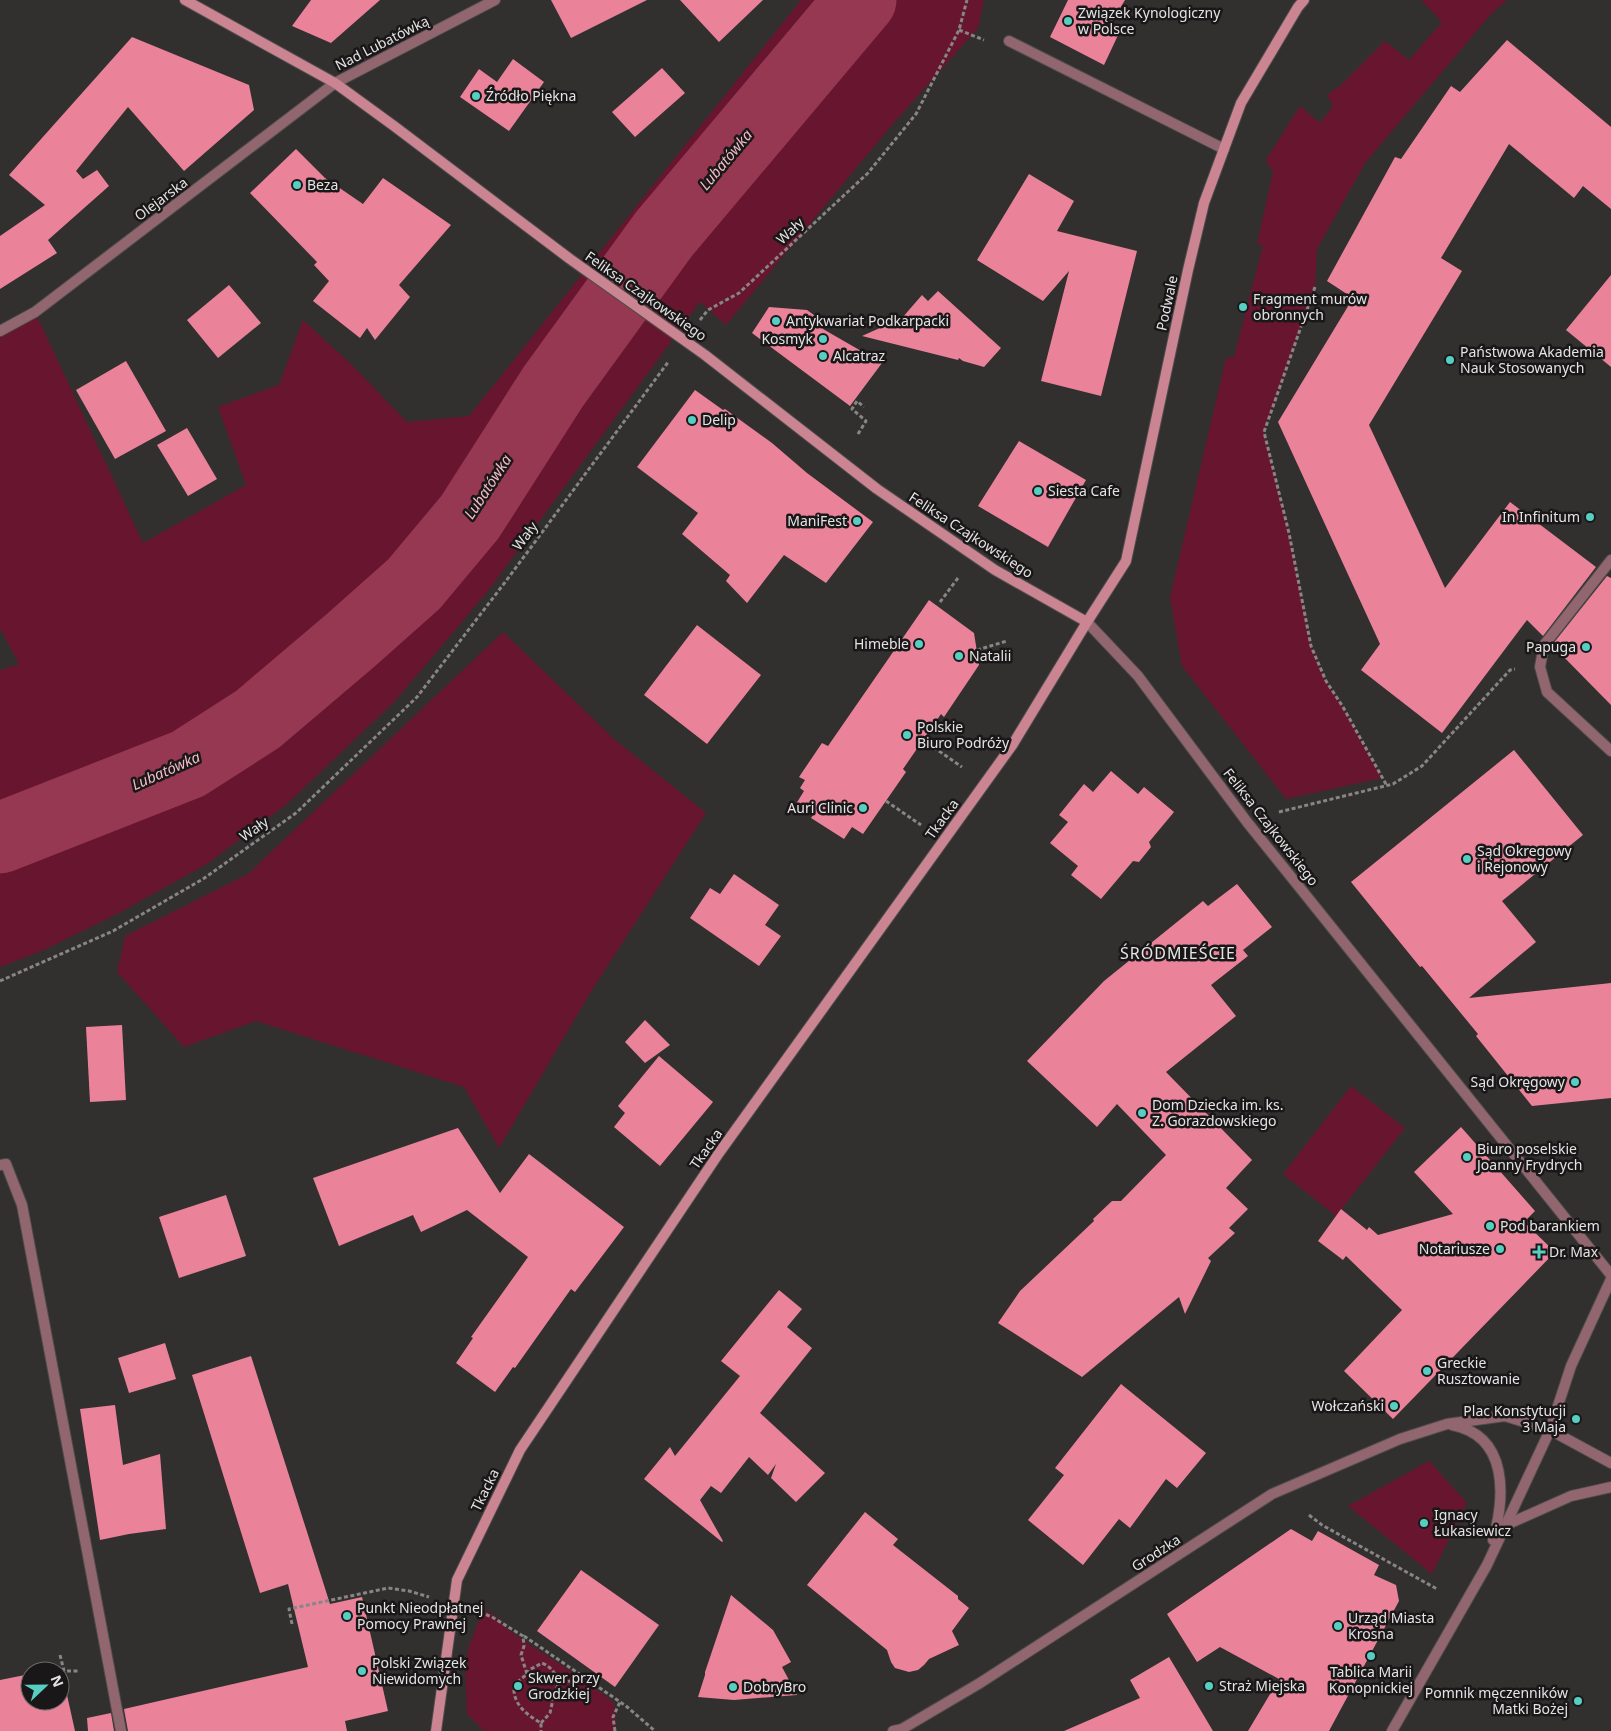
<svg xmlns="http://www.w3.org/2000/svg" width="1611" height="1731" viewBox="0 0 1611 1731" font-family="'Noto Sans',sans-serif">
	<rect width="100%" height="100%" fill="#322f2f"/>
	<!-- green -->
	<g fill="#681630">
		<path d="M801,0H984L978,28L891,126L726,325L700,302L488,591L395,701L287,804L207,864L119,913L44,950L0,967V670L19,664L0,628V331L35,312L143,543L246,485L218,407L279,385L303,320L353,366L407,422L469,416Z"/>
		<path d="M1421,0H1507L1492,13L1365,163L1317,249L1315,287L1264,432L1289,533L1311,646L1326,681L1343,707L1382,778L1286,799L1182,666L1170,597L1226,358L1234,357L1263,245L1257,244L1273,172L1266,160L1300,106L1320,123L1333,106L1327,95L1340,86L1385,41L1409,60L1442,22Z"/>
		<path d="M503,632L614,739L706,813L590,993L499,1148L464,1087L256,1021L184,1047L117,972L125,936L248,874Z"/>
		<path d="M1351,1086L1405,1128L1336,1216L1283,1174Z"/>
		<path d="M1429,1461L1467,1503L1432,1574L1348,1506Z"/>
		<path d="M483,1610C501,1616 499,1624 513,1633C546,1657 583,1676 614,1703L616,1719L615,1731H484L467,1714L465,1666L469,1646Z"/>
	</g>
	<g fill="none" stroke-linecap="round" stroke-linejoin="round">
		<!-- river -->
		<path stroke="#973852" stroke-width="71" d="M0,838L188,764L258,719L351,640L414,584L470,517L553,387L664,234L861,0"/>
	</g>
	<!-- building -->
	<g fill="#ea839a">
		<path d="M311,0H380L331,43L292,26Z"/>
		<path d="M551,0H647L571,38Z"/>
		<path d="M680,0H763L719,42Z"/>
		<path d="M1068,0H1125L1110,25L1120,31L1104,65L1050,37Z"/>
		<path d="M132,37L249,85L254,110L184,171L128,107L76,171L83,179L97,170L109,186L48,240L57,253L0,289V236L45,205L9,175Z"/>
		<path d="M1507,40L1611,127V209L1583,186L1574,198L1509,144L1441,258L1462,271L1369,425L1445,588L1510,502L1596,567L1543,636L1527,620L1442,733L1361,670L1380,644L1278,422L1353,298L1327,281L1395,157L1401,159L1451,86L1460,92Z"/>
		<path d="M513,59L544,82L509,131L460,97L479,69L497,82Z"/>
		<path d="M662,68L685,93L635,137L612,112Z"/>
		<path d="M296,149L325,178L363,204L383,178L451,225L399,285L410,297L375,340L367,328L360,338L313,301L329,281L314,265L317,262L250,193Z"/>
		<path d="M1029,174L1074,201L1057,231L1137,251L1101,396L1041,381L1069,271L1043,301L977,260Z"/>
		<path d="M1611,275V367L1566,330Z"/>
		<path d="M229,285L261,323L218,358L187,320Z"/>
		<path d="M938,291L1001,348L984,367L963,361L959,358L958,360L862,336L902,318L922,295L928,301Z"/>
		<path d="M769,307L807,310L825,323L823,329L882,363L850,406L752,333Z"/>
		<path d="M126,361L166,431L115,459L76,390Z"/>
		<path d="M695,390L723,410L725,409L772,443L807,473L873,522L826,583L784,555L747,603L726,581L730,575L682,534L698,513L637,467Z"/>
		<path d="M187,428L217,479L188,496L157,445Z"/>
		<path d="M1019,441L1086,480L1048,547L978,506Z"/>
		<path d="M1607,576L1611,578V705L1552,645Z"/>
		<path d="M929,600L974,633L979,665L944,717L941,714L903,769L906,772L863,834L852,827L844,839L811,818L813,815L796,804L804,791L800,788L805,780L799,777L822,743L828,746Z"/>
		<path d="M697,625L761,675L707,744L644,695Z"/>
		<path d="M1514,750L1583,835L1502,901L1536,942L1469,998L1611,983V1098L1532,1106L1476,1036L1478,1034L1422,966L1420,967L1351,882Z"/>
		<path d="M1111,771L1138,794L1144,787L1174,812L1149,842L1151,847L1139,862L1133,861L1101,899L1071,875L1078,866L1050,843L1068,822L1059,815L1084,784L1093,792Z"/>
		<path d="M734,874L779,905L765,925L781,936L759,966L690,918L710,888L720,894Z"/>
		<path d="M1237,884L1272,927L1243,950L1248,956L1211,985L1236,1016L1166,1072L1252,1160L1226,1188L1248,1209L1229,1228L1235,1233L1208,1258L1211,1261L1185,1314L1179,1297L1082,1377L998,1323L1020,1291L1094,1221L1093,1219L1112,1201H1121L1166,1155L1117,1104L1097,1127L1027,1061L1104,981L1203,901L1208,906Z"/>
		<path d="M645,1020L670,1045L645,1063L625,1042Z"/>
		<path d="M122,1025L126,1100L90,1102L86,1027Z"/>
		<path d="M659,1056L713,1102L660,1166L614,1127L625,1113L618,1106Z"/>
		<path d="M1461,1127L1535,1211L1524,1222L1555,1252L1393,1419L1344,1371L1402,1310L1346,1256L1343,1260L1318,1241L1341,1209L1367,1230L1369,1227L1378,1235L1453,1214L1414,1172Z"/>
		<path d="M458,1128L500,1193L529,1154L624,1227L575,1292L571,1289L515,1368L513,1367L495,1392L456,1363L473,1338L471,1337L528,1257L467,1210L421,1232L413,1215L339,1246L313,1178Z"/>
		<path d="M226,1195L246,1256L179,1278L159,1217Z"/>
		<path d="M779,1290L802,1309L787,1327L812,1348L760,1413L825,1473L796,1502L771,1478L776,1464L768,1475L749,1457L721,1493L711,1486L700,1500L723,1541L722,1542L644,1479L670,1447L675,1456L740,1376L721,1361Z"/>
		<path d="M165,1343L176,1379L129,1393L118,1358Z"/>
		<path d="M251,1356L330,1604L362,1597L388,1711L345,1721L347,1731H128L124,1709L308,1667L288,1584L260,1593L192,1375Z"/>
		<path d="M1121,1384L1206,1453L1177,1488L1166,1479L1130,1528L1119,1519L1083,1565L1028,1520L1064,1475L1055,1468Z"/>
		<path d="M115,1405L123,1465L160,1454L166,1529L129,1534L100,1540L80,1409Z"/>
		<path d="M865,1512L898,1539L893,1545L958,1596V1599L969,1608L952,1631L959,1645L929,1659L924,1665L918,1670L909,1672L895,1668L891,1662L887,1650L807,1585Z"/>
		<path d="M1291,1529L1312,1541L1318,1531L1379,1565L1374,1575L1396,1585L1399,1601L1329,1731H1248L1279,1679L1220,1647L1197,1662L1167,1614Z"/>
		<path d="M581,1570L659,1625L615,1687L537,1631Z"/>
		<path d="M731,1595L773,1630L791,1662L782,1667L797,1695L734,1700L698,1697L705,1675V1672Z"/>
		<path d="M1169,1657L1213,1731H1064L1140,1698L1130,1680Z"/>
		<path d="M61,1668L75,1731H0V1680L30,1674V1701H60V1671H44Z"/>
		<path d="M111,1713L114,1731H88L87,1718Z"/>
	</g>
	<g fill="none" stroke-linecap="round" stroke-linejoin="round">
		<defs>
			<g id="lane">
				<path d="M1009,41L1224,149"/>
				<path d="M0,1165L6,1164L22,1205L121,1731"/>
			</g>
			<g id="street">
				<path d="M0,331L35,312L335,83L495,0"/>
				<path d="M1611,560L1544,645L1540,667L1547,692L1611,751"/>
				<path d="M1087,622L1138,676L1247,822L1611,1275"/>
				<path d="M1452,1425C1509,1436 1505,1497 1493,1540"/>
				<path d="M1506,1525L1571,1496L1611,1487"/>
				<path d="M893,1731L902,1729L980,1683L1272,1494L1400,1439L1447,1424L1505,1416L1550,1430L1611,1463"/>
				<path d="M1392,1731L1487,1565L1550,1430L1571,1366L1611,1279"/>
			</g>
			<g id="secondary">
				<path d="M185,0L335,83L394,126L570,259L705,355L877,489L995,570L1087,622"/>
				<path d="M436,1731L457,1580L520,1450L719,1153L1013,744L1087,622L1126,561L1188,270L1204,203L1241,103L1298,7L1304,0"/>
			</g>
		</defs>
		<!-- lane casing -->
		<use href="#lane" stroke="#4f4c4c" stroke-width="12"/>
		<!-- street casing -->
		<use href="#street" stroke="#4f4c4c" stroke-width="12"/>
		<!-- secondary casing -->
		<use href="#secondary" stroke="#4f4c4c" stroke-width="12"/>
		<!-- path -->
		<g stroke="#888586" stroke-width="3" stroke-dasharray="4 2.5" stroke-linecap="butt">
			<path d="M959,30L984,40"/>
			<path d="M1315,287L1264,432L1289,533L1311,646L1326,681L1343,707L1387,786"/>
			<path d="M700,320L708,310L739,293L868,173L916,114L959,30L967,0"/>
			<path d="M858,434L866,421L852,409L857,401L864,407"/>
			<path d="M940,602L958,578"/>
			<path d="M977,650L1007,641"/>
			<path d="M923,740L962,767"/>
			<path d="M886,801L921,825"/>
			<path d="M1279,812L1393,784L1422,766L1510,670L1515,669"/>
			<path d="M0,981L113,931L203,879L296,813L417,697L506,581L669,361"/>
			<path d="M1309,1515L1322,1525L1437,1589"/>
			<path d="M480,1612L492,1617L523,1636L524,1646L521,1655L527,1674L514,1685C512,1704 527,1715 541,1723V1731"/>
			<path d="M292,1624L289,1609L388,1588L409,1591L429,1597"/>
			<path d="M524,1636L626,1706L655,1731"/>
			<path d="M60,1655L64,1671H79"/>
			<path d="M527,1674L529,1670L542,1663C553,1668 556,1674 558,1685L582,1677"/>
			<path d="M541,1723L550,1713L554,1695L558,1685"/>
			<path d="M615,1731L613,1717L620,1702"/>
		</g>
		<!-- lane -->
		<use href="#lane" stroke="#92666f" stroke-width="10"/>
		<!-- street -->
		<use href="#street" stroke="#92666f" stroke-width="10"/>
		<!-- secondary -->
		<use href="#secondary" stroke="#ca8492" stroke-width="10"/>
	</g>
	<!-- markers -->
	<g fill="#57cec2" stroke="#191718" stroke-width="2">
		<circle cx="1068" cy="21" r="5"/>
		<circle cx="476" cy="96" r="5"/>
		<circle cx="297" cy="185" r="5"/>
		<circle cx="1243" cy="307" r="5"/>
		<circle cx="776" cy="321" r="5"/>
		<circle cx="823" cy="339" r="5"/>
		<circle cx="823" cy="356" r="5"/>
		<circle cx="1450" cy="360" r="5"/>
		<circle cx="692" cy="420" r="5"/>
		<circle cx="1038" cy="491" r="5"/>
		<circle cx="1590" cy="517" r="5"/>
		<circle cx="857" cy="521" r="5"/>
		<circle cx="919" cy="644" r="5"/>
		<circle cx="1586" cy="647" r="5"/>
		<circle cx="959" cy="656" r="5"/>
		<circle cx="907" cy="735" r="5"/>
		<circle cx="863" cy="808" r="5"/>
		<circle cx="1467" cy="859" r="5"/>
		<circle cx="1575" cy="1082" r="5"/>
		<circle cx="1142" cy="1113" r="5"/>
		<circle cx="1467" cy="1157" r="5"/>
		<circle cx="1490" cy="1226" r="5"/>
		<circle cx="1500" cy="1249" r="5"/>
		<path d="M1536.5 1244.5h5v5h5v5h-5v5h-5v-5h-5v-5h5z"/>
		<circle cx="1427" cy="1371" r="5"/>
		<circle cx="1394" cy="1406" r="5"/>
		<circle cx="1576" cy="1419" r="5"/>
		<circle cx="1424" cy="1523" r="5"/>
		<circle cx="347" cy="1616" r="5"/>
		<circle cx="1338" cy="1626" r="5"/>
		<circle cx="1371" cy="1656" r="5"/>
		<circle cx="362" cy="1671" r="5"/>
		<circle cx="518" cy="1686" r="5"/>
		<circle cx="1209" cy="1686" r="5"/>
		<circle cx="733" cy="1687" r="5"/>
		<circle cx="1578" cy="1701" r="5"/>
	</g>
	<g text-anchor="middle" stroke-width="5" stroke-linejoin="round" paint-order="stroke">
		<!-- poi labels -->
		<g font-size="14" fill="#e5e3e4" stroke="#191718" text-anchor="start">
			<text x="1078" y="18">Związek Kynologiczny<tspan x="1078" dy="16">w Polsce</tspan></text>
			<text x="486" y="101">Źródło Piękna</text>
			<text x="307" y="190">Beza</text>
			<text x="1253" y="304">Fragment murów<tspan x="1253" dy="16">obronnych</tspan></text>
			<text x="786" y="326">Antykwariat Podkarpacki</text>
			<text x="813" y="344" text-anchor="end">Kosmyk</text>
			<text x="1460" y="357">Państwowa Akademia<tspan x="1460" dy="16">Nauk Stosowanych</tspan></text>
			<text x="833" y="361">Alcatraz</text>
			<text x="702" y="425">Delip</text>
			<text x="1048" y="496">Siesta Cafe</text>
			<text x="1580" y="522" text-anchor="end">In Infinitum</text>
			<text x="847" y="526" text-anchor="end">ManiFest</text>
			<text x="909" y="649" text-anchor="end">Himeble</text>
			<text x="1576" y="652" text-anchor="end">Papuga</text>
			<text x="969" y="661">Natalii</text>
			<text x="917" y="732">Polskie<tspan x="917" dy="16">Biuro Podróży</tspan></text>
			<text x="853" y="813" text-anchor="end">Auri Clinic</text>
			<text x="1477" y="856">Sąd Okregowy<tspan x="1477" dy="16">i Rejonowy</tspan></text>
			<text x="1565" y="1087" text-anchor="end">Sąd Okręgowy</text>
			<text x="1152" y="1110">Dom Dziecka im. ks.<tspan x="1152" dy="16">Z. Gorazdowskiego</tspan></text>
			<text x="1477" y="1154">Biuro poselskie<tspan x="1477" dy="16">Joanny Frydrych</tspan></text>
			<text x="1500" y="1231">Pod barankiem</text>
			<text x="1490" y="1254" text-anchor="end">Notariusze</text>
			<text x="1549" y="1257">Dr. Max</text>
			<text x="1437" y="1368">Greckie<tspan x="1437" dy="16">Rusztowanie</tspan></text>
			<text x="1384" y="1411" text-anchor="end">Wołczański</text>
			<text x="1566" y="1416" text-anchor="end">Plac Konstytucji<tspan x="1566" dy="16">3 Maja</tspan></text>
			<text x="1434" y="1520">Ignacy<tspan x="1434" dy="16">Łukasiewicz</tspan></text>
			<text x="357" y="1613">Punkt Nieodpłatnej<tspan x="357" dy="16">Pomocy Prawnej</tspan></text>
			<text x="1348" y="1623">Urząd Miasta<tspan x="1348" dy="16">Krosna</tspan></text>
			<text x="372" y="1668">Polski Związek<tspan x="372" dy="16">Niewidomych</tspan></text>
			<text x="1371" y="1677" text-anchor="middle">Tablica Marii<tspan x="1371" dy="16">Konopnickiej</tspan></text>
			<text x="528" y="1683">Skwer przy<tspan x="528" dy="16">Grodzkiej</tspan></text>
			<text x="1219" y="1691">Straż Miejska</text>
			<text x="743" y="1692">DobryBro</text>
			<text x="1568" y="1698" text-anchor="end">Pomnik męczenników<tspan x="1568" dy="16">Matki Bożej</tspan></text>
		</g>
		<!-- street labels -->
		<g font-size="14" fill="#e5e3e4" stroke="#191718">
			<text transform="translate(382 43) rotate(-27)" y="5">Nad Lubatówką</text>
			<text transform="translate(161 199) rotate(-37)" y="5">Olejarska</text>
			<text transform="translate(790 231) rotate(-43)" y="5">Wały</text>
			<text transform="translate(646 296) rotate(35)" y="5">Feliksa Czajkowskiego</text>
			<text transform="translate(1167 303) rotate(-78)" y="5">Podwale</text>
			<text transform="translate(971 535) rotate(33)" y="5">Feliksa Czajkowskiego</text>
			<text transform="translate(525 536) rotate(-53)" y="5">Wały</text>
			<text transform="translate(942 819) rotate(-54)" y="5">Tkacka</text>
			<text transform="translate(1271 827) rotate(52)" y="5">Feliksa Czajkowskiego</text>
			<text transform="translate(254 829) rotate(-35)" y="5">Wały</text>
			<text transform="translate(706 1149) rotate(-55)" y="5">Tkacka</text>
			<text transform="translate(485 1490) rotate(-64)" y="5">Tkacka</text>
			<text transform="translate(1156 1553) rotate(-33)" y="5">Grodzka</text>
		</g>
		<!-- water labels -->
		<g font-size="15" font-style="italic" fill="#f1bbc5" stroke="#191718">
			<text transform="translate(726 160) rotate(-50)" y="5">Lubatówka</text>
			<text transform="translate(488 487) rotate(-57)" y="5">Lubatówka</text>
			<text transform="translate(166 771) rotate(-24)" y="5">Lubatówka</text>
		</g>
		<!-- quarter labels -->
		<g font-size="16" letter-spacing="1" fill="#e5e3e4" stroke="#191718">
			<text x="1178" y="959">ŚRÓDMIEŚCIE</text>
		</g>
	</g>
	<!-- north arrow -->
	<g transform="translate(45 1686) rotate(68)"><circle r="24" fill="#191718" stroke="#6b696a"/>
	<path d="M0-4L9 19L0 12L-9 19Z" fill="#57cec2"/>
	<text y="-8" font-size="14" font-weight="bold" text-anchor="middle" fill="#e5e3e4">N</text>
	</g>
</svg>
